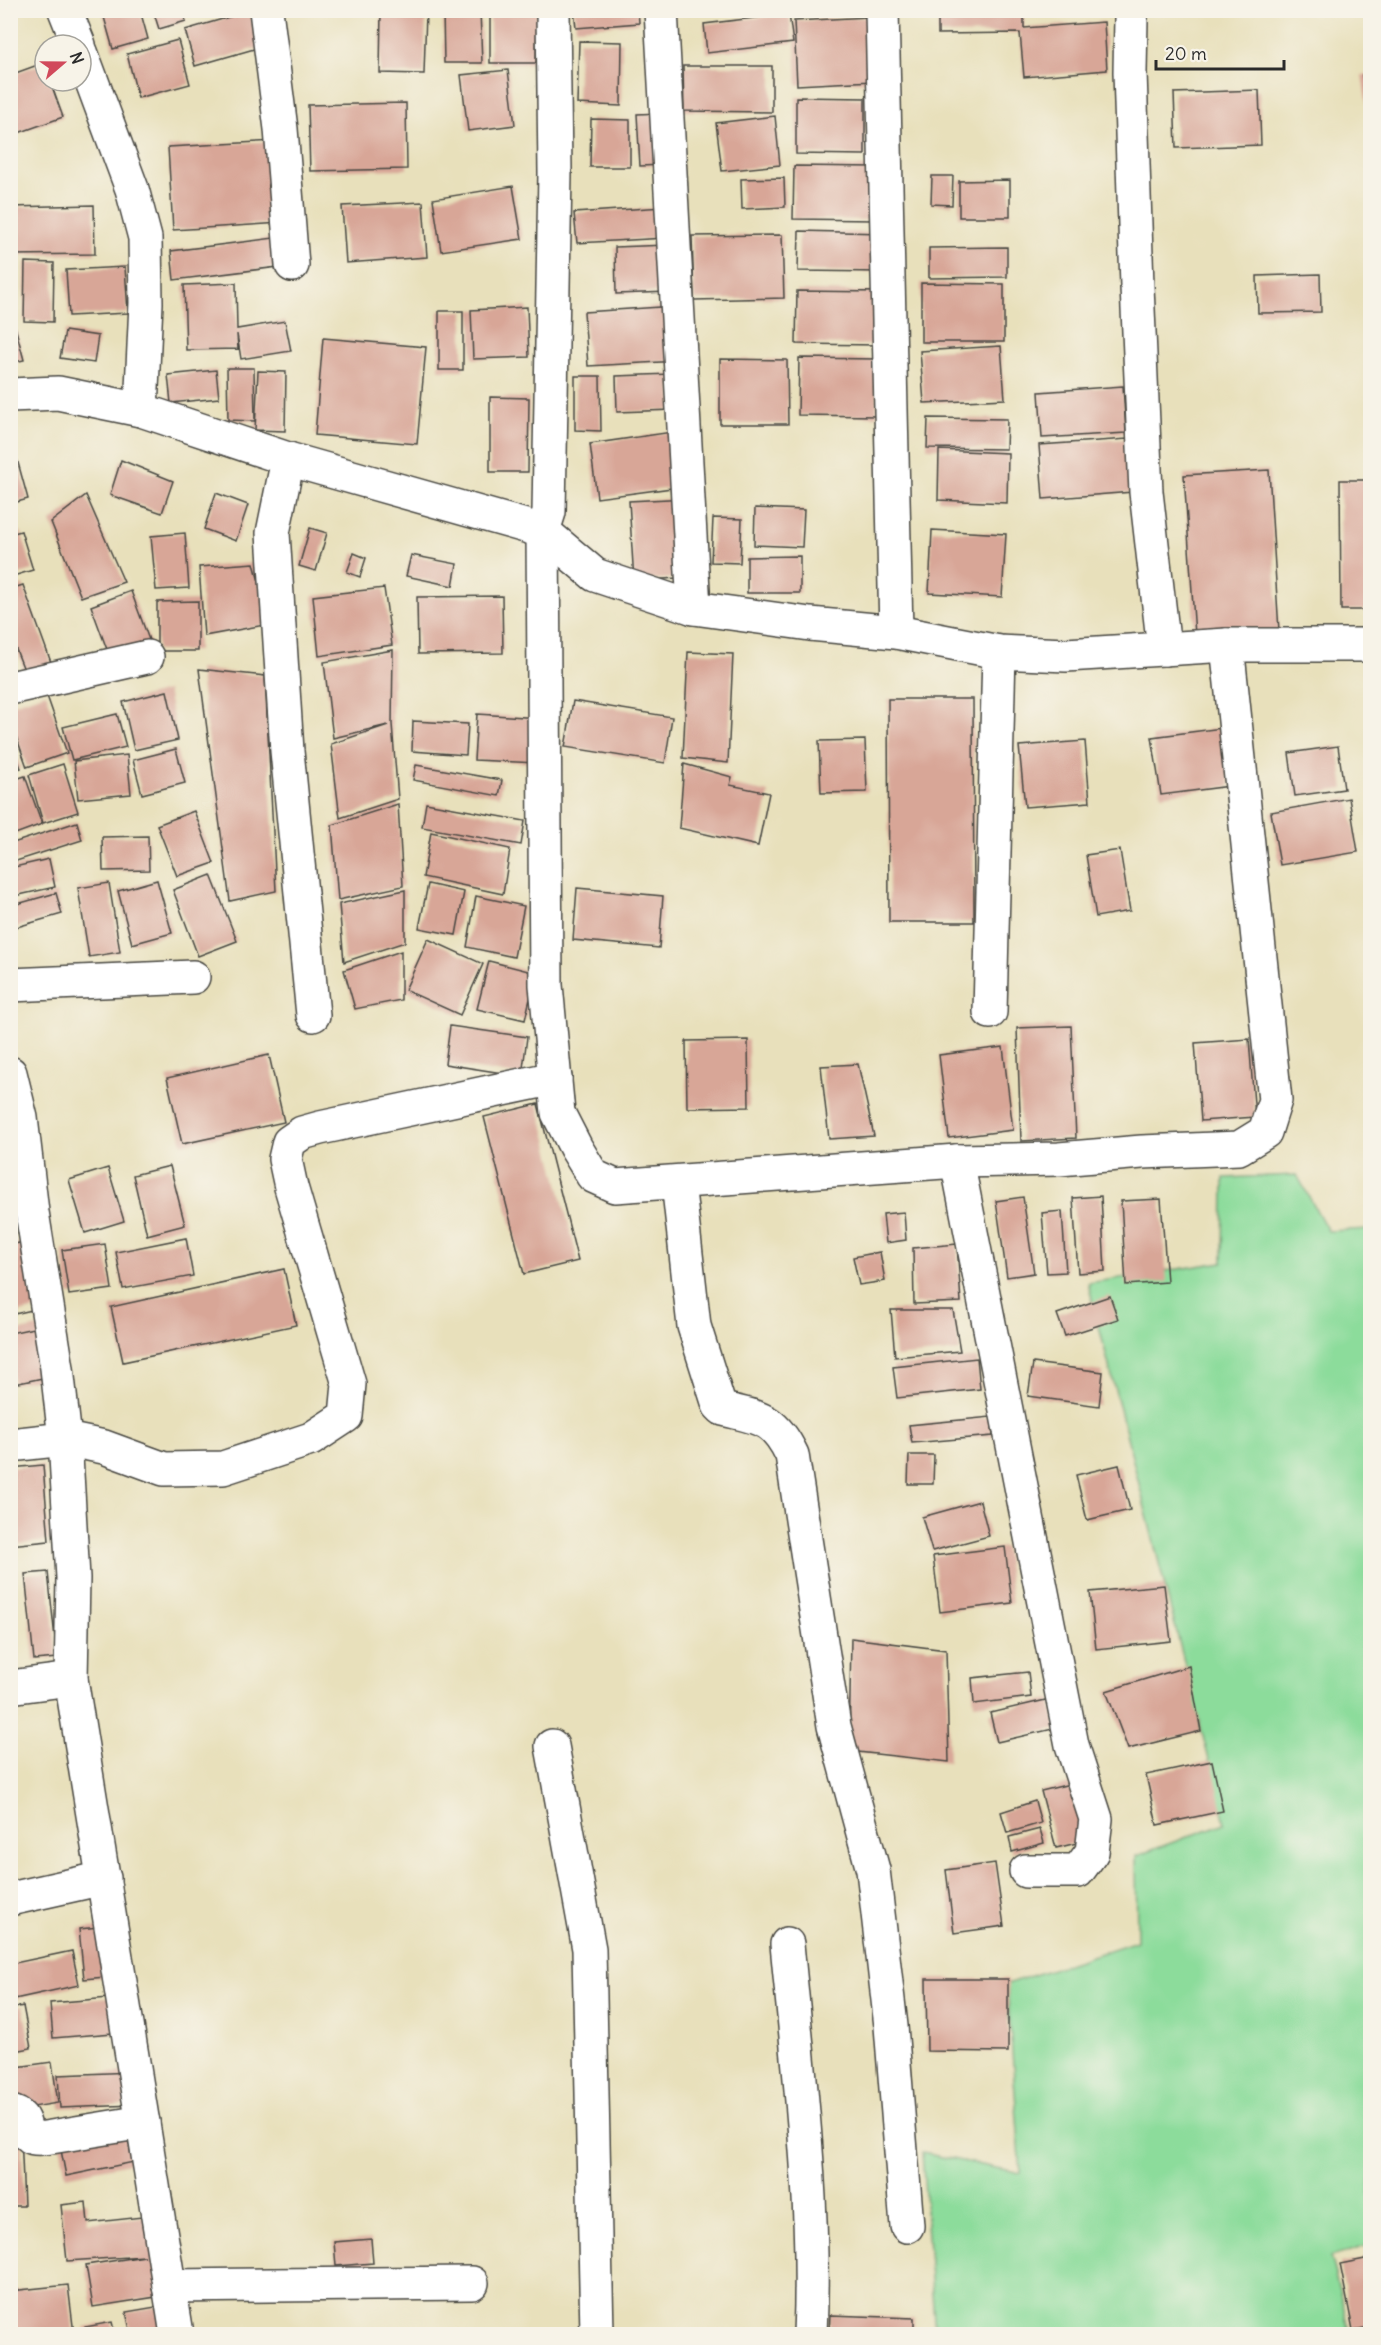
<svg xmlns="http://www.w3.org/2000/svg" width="1381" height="2345" viewBox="0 0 1381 2345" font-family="Delius,sans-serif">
	<rect width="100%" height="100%" fill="#f7f3e8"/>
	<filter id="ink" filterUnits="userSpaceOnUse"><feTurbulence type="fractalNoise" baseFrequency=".0167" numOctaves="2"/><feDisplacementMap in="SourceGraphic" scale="12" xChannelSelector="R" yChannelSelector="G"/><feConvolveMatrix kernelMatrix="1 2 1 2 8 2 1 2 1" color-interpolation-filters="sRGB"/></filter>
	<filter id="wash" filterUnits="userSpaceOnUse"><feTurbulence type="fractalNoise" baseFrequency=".008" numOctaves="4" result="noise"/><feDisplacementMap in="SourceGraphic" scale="24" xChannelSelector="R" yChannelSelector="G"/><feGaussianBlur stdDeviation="1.35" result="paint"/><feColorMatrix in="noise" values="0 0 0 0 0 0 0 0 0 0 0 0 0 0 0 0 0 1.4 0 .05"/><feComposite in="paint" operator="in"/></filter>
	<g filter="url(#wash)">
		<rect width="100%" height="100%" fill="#e8e0bb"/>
		<!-- green -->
		<path fill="#8cdc9b" stroke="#5c8463" stroke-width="1.5" d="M1297,1175L1328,1231L1370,1229V2245L1330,2257L1351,2334H935L922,2153L1021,2173L1007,1984L1137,1941L1136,1856L1225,1823L1088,1283L1223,1262L1224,1178Z"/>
		<g id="blocks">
			<!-- building -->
			<g fill="#d8a697">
				<path d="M102,10H140L148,39L113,49Z"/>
				<path d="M153,10H182L186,21L159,29Z"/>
				<path d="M381,10L426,12L424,74L380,73Z"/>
				<path d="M443,10H480L482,63H444Z"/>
				<path d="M490,10H537L536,63H490Z"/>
				<path d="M574,10H638L639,23L576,28Z"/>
				<path d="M726,10H764V12L726,15Z"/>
				<path d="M938,10H1024V28L1104,22L1107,70L1024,77L1020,33L938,34Z"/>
				<path d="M250,11L261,47L195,66L185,30Z"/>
				<path d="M789,14L793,43L707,53L704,24Z"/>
				<path d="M869,17L873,81L797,85L794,21Z"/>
				<path d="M178,40L190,84L138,98L127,54Z"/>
				<path d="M579,41L622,42L621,106L577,104Z"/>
				<path d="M43,63L45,81H50L63,117L10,136V75Z"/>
				<path d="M683,66H772V112L684,111Z"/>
				<path d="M508,70L515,125L468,131L461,75Z"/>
				<path d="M1370,74V120H1369L1362,75Z"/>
				<path d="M1259,90L1261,145L1176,148L1174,93Z"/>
				<path d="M796,97L865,98V155L796,154Z"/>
				<path d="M406,103L407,169L310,171L308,105Z"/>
				<path d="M662,113L664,165L640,166L637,114Z"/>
				<path d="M775,116L780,165L722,171L716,123Z"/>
				<path d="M591,119L630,120V167H590Z"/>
				<path d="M276,141L281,223L173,230L168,147Z"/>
				<path d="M794,166L875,167L874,220L793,219Z"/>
				<path d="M932,176H953L952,205L931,204Z"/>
				<path d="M784,178L785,207L742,209L741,179Z"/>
				<path d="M1010,180V217H959V181Z"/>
				<path d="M513,186L522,239L441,251L433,199Z"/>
				<path d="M423,202L427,257L346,263L342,206Z"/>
				<path d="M94,205L95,254L10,255V207Z"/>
				<path d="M663,207L666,238L577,243L574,213Z"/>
				<path d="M799,231L883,233V272L798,271Z"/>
				<path d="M782,235L784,298L694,300L692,236Z"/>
				<path d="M274,238L278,267L174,280L171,251Z"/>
				<path d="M668,245L669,292L616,294L615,247Z"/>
				<path d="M1007,247V277L929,278V248Z"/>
				<path d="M25,262L54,263L53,322L24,321Z"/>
				<path d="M125,267L128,313L69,316L66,270Z"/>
				<path d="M1320,274L1321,312L1258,313L1257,276Z"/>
				<path d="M236,283L237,329L285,321L291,351L241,359L237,334L238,349L186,350L184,285Z"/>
				<path d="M921,283L1004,284V342H921Z"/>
				<path d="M797,291L881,292L880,345L796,344Z"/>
				<path d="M676,306L679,361L588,366L584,312Z"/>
				<path d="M527,307L529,357L473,359L471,310Z"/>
				<path d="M10,308L24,360L10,363Z"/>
				<rect x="439" y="311" width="24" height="59"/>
				<path d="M65,331L98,336L94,363L60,358Z"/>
				<path d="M323,338L426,347L417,444L315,435Z"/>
				<path d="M1001,346L1005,399L924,403L920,351Z"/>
				<path d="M799,358L877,359V416L798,415Z"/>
				<path d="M720,359L787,360L788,424H720Z"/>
				<path d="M227,368H254L255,421L228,420Z"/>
				<path d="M216,370L219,398L171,403L168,375Z"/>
				<path d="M258,371L286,372L285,431L255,430Z"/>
				<path d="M671,374L673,410L617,412L616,376Z"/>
				<path d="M575,376H600L601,431L575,430Z"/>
				<path d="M1123,386L1126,433L1042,438L1039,392Z"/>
				<path d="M490,397L529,398L528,472H490Z"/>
				<path d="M928,418L1007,419L1006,449L927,448Z"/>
				<path d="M672,432L679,487L597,498L590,444Z"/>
				<path d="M1128,439L1133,492L1043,499L1039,445Z"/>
				<path d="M939,450L1008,453L1007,503L938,500Z"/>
				<path d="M17,459L28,499L10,504V461Z"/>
				<path d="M121,460L173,481L162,513L110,495Z"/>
				<path d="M1269,470L1279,631L1195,635L1184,475Z"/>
				<path d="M1340,480H1370V610H1341Z"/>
				<path d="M216,493L248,505L236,541L204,529Z"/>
				<path d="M86,495L124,582L81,597L51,522Z"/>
				<path d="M688,498L692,577L634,581L629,501Z"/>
				<path d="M755,508L804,510L802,547L754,545Z"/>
				<path d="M713,518L742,519L740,563L711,562Z"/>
				<path d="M310,528L327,533L316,571L299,566Z"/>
				<path d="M932,530L1006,534L1002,597L929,593Z"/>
				<path d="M21,531L33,570L10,577V534Z"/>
				<path d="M185,533L189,588L156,590L151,536Z"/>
				<path d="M354,553L366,558L360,577L347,572Z"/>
				<path d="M411,555L457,564L453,586L406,576Z"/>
				<path d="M800,556V593H747V557Z"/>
				<path d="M254,563L270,624L204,636L199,567Z"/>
				<path d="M23,585L52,665L26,675L10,634V589Z"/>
				<path d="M384,588L392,645L319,656L313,596Z"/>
				<path d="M131,591L152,648L112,663L91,606Z"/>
				<path d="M502,596L503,653L418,654L417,597Z"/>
				<path d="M198,601V651H157V602Z"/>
				<path d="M393,650L392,724L398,799L340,818L331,744L388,725L333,738L324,662Z"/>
				<path d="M688,652L733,654L728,763L683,758Z"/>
				<path d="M199,669L265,676L276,891L230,901Z"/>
				<path d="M167,691L178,740L134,750L123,702Z"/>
				<path d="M46,693L67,753L27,767L10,719V705Z"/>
				<path d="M888,699H973L974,922H889Z"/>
				<path d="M573,701L672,717L665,763L565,747Z"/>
				<path d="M117,714L126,747L72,760L63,727Z"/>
				<path d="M477,714L540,718L537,763L474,760Z"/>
				<path d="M413,721L468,724L466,755L412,751Z"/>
				<path d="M1222,728L1230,786L1161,795L1152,737Z"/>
				<path d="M865,740L867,792L821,793L819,741Z"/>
				<path d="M10,741L21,768L10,772Z"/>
				<path d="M1085,741L1090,802L1025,807L1019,746Z"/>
				<path d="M1338,746L1344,789L1295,796L1289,753Z"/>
				<path d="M176,749L185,783L142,794L133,760Z"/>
				<path d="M127,755L131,794L78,799L74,761Z"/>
				<path d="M63,764L78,812L43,823L29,775Z"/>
				<path d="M684,764L732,777L730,785L769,793L758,846L679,828Z"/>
				<path d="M416,765L502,780L499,796L413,780Z"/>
				<path d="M25,776L42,824L10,836V781Z"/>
				<path d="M1349,798L1358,852L1280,865L1271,812Z"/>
				<path d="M426,803L525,821L521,845L422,827Z"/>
				<path d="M398,804L403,886L338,900L332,825Z"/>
				<path d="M194,811L214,863L177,876L157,825Z"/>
				<path d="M77,822L82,840L10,863V844Z"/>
				<path d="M431,832L510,849L503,894L423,877Z"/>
				<path d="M148,836L149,870L103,871L102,837Z"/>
				<path d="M1120,850L1130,911L1096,917L1086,855Z"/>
				<path d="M49,859L55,887L10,897V868Z"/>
				<path d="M211,875L237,941L198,956L173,890Z"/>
				<path d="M157,880L172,933L132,944L118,891Z"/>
				<path d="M109,883L120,952L89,957L78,888Z"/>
				<path d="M428,884L464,892L456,935L419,928Z"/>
				<path d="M577,888L663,896L659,948L573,940Z"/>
				<path d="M405,890V942L344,962L339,904Z"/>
				<path d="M56,893L62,914L10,929V906Z"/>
				<path d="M476,896L524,906L514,957L467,947Z"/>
				<path d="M428,939L483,964L460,1015L405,990Z"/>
				<path d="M401,951V1000L355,1009L344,970Z"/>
				<path d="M489,961L536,973L525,1020L477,1009Z"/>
				<path d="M450,1026L527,1037L522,1076L445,1064Z"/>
				<path d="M1071,1026L1076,1138L1021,1141L1017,1028Z"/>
				<path d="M1249,1039L1255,1117L1201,1121L1195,1043Z"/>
				<path d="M748,1040L749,1107L687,1108L686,1041Z"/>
				<path d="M1003,1047L1013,1130L949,1138L939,1055Z"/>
				<path d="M269,1055L284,1122L182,1144L167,1078Z"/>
				<path d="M858,1064L874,1136L829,1139L821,1066Z"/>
				<path d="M538,1104L578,1261L524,1274L484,1117Z"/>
				<path d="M170,1166L185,1225L147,1235L133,1175Z"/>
				<path d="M108,1168L124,1221L85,1233L69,1180Z"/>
				<path d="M1101,1196L1105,1271L1078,1273L1073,1198Z"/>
				<path d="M1023,1197L1034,1273L1007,1277L996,1201Z"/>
				<path d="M1161,1199L1167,1282L1126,1285L1121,1201Z"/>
				<path d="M1062,1211L1066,1272L1047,1273L1042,1213Z"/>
				<path d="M904,1212L906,1240L886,1243L883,1214Z"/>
				<path d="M186,1238L193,1276L123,1289L116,1252Z"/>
				<path d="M24,1242L41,1308L10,1315V1245Z"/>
				<path d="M105,1244L112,1289L69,1295L62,1250Z"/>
				<path d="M957,1244L961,1302L914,1304L913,1248Z"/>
				<path d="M880,1252L885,1281L859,1285L853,1257Z"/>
				<path d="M284,1269L296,1325L123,1362L111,1307Z"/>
				<path d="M1110,1296L1118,1319L1065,1336L1057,1314Z"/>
				<path d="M891,1310H953L960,1351L895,1357Z"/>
				<path d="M43,1326L52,1376L14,1384L10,1367V1333Z"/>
				<path d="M977,1358L980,1389L897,1398L893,1367Z"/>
				<path d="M1033,1363L1103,1372L1099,1406L1028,1396Z"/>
				<path d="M991,1417L993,1436L912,1443L909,1425Z"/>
				<path d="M909,1455H934L933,1484H908Z"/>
				<path d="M43,1465L49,1541L10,1545V1468Z"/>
				<path d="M1119,1465L1130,1510L1087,1520L1076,1475Z"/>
				<path d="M980,1501L989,1536L932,1551L922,1517Z"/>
				<path d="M1005,1547L1012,1603L940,1612L933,1556Z"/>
				<path d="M48,1572L57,1658L34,1660L25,1574Z"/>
				<path d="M1164,1585L1171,1641L1096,1649L1090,1592Z"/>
				<path d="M851,1638L946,1650L949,1762L849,1751Z"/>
				<path d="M1189,1666L1201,1731L1128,1749L1106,1691Z"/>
				<path d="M1028,1672L1031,1697L974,1704L972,1678Z"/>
				<path d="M1050,1699L1057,1728L997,1742L990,1713Z"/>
				<path d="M1212,1761L1223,1811L1157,1825L1146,1775Z"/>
				<path d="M1070,1784L1085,1841L1056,1848L1041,1791Z"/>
				<path d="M1035,1801L1041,1823L1007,1833L1001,1812Z"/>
				<path d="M1040,1829L1044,1843L1012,1852L1009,1837Z"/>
				<path d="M995,1863L1004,1926L954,1933L946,1870Z"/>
				<path d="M99,1927L105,1977L84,1979L79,1929Z"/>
				<path d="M72,1951L79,1985L10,2000V1964Z"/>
				<path d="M926,1979H1008V2052L927,2051Z"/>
				<path d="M121,1997L125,2032L53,2038L50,2003Z"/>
				<path d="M23,2006L31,2048L10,2052V2009Z"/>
				<path d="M52,2062L58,2103L15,2110L10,2068Z"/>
				<path d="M133,2072L134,2105L60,2108L58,2075Z"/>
				<path d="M128,2131L134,2162L66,2176L60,2145Z"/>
				<path d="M10,2133H21L24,2206H10Z"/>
				<path d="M86,2202L88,2223L151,2216L162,2296L93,2307L86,2265L145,2256L67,2261L61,2205Z"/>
				<path d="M371,2239L373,2263L336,2266L334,2242Z"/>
				<path d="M1370,2258V2327L1353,2330L1340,2264Z"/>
				<path d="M68,2285L74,2334H10V2291Z"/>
				<path d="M167,2305L173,2334H131L126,2312Z"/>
				<path d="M830,2315L914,2318V2334H829Z"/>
				<path d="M112,2322L115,2334H86L85,2327Z"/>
			</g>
		</g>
	</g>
	<g filter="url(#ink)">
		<use href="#blocks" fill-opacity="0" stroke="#474641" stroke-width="1.5"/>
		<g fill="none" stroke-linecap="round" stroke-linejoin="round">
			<defs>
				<g id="minor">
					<path d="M65,10L79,45"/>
					<path d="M266,10L281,129L292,265"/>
					<path d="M553,10L555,173L549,512L543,531L546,985L558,1113L576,1148L593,1176L615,1186L957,1161L1059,1159L1142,1152L1239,1148L1265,1132L1275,1100L1227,645"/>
					<path d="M661,10L694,608"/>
					<path d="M882,10L896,632"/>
					<path d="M1131,18L1130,72L1137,286L1146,492L1164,649"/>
					<path d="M81,52L132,189L145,238L146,303L141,410"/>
					<path d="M10,395L58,393L141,410L288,459L543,531L595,575L694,608L810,624L896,632L999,652L1066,655L1227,645H1370"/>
					<path d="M288,459L273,533L287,751L313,1015"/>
					<path d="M10,688L147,657"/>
					<path d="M10,985L193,977"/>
					<path d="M990,1012L999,652"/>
					<path d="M10,1073L21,1118L32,1212L57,1368L65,1439L73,1578L71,1679L177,2334"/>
					<path d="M957,1161L1072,1745L1096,1819L1092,1852L1078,1871H1026"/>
					<path d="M678,1182L694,1326L719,1405L723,1409C759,1418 774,1417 792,1455L834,1726L873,1870L891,2026L907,2226"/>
					<path d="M10,1445L65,1439L104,1447L164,1469L223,1468L311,1439L346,1416L349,1384L291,1187L285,1159L289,1142L302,1133L320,1128L555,1078"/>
					<path d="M10,1687L71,1679"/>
					<path d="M552,1746L589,1949L597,2334"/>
					<path d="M10,1899L104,1878"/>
					<path d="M787,1944C799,2072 816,2207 810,2334"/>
					<path d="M10,2112C29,2115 21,2130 31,2137C34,2139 41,2138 45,2138L143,2122"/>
					<path d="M169,2286L472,2283"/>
				</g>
			</defs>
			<!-- minor casing -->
			<use href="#minor" stroke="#474641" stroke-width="36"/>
			<!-- minor -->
			<use href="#minor" stroke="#fff" stroke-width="33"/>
		</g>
	</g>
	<!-- margin -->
	<rect width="1381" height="2345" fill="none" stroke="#f7f3e8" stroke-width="36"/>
	<!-- north arrow -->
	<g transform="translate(63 63) rotate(70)"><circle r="28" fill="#f7f3e8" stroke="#a5a39c" stroke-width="1.5"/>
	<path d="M0-4.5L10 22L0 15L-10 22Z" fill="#d1495b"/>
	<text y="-9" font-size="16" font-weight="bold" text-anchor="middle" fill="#2b2b2b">N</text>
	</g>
	<!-- scale -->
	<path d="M1156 60v9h128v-9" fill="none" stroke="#2b2b2b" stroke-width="3"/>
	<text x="1165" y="60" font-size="18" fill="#2b2b2b" stroke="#f7f3e8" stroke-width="4.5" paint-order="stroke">20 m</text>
</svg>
